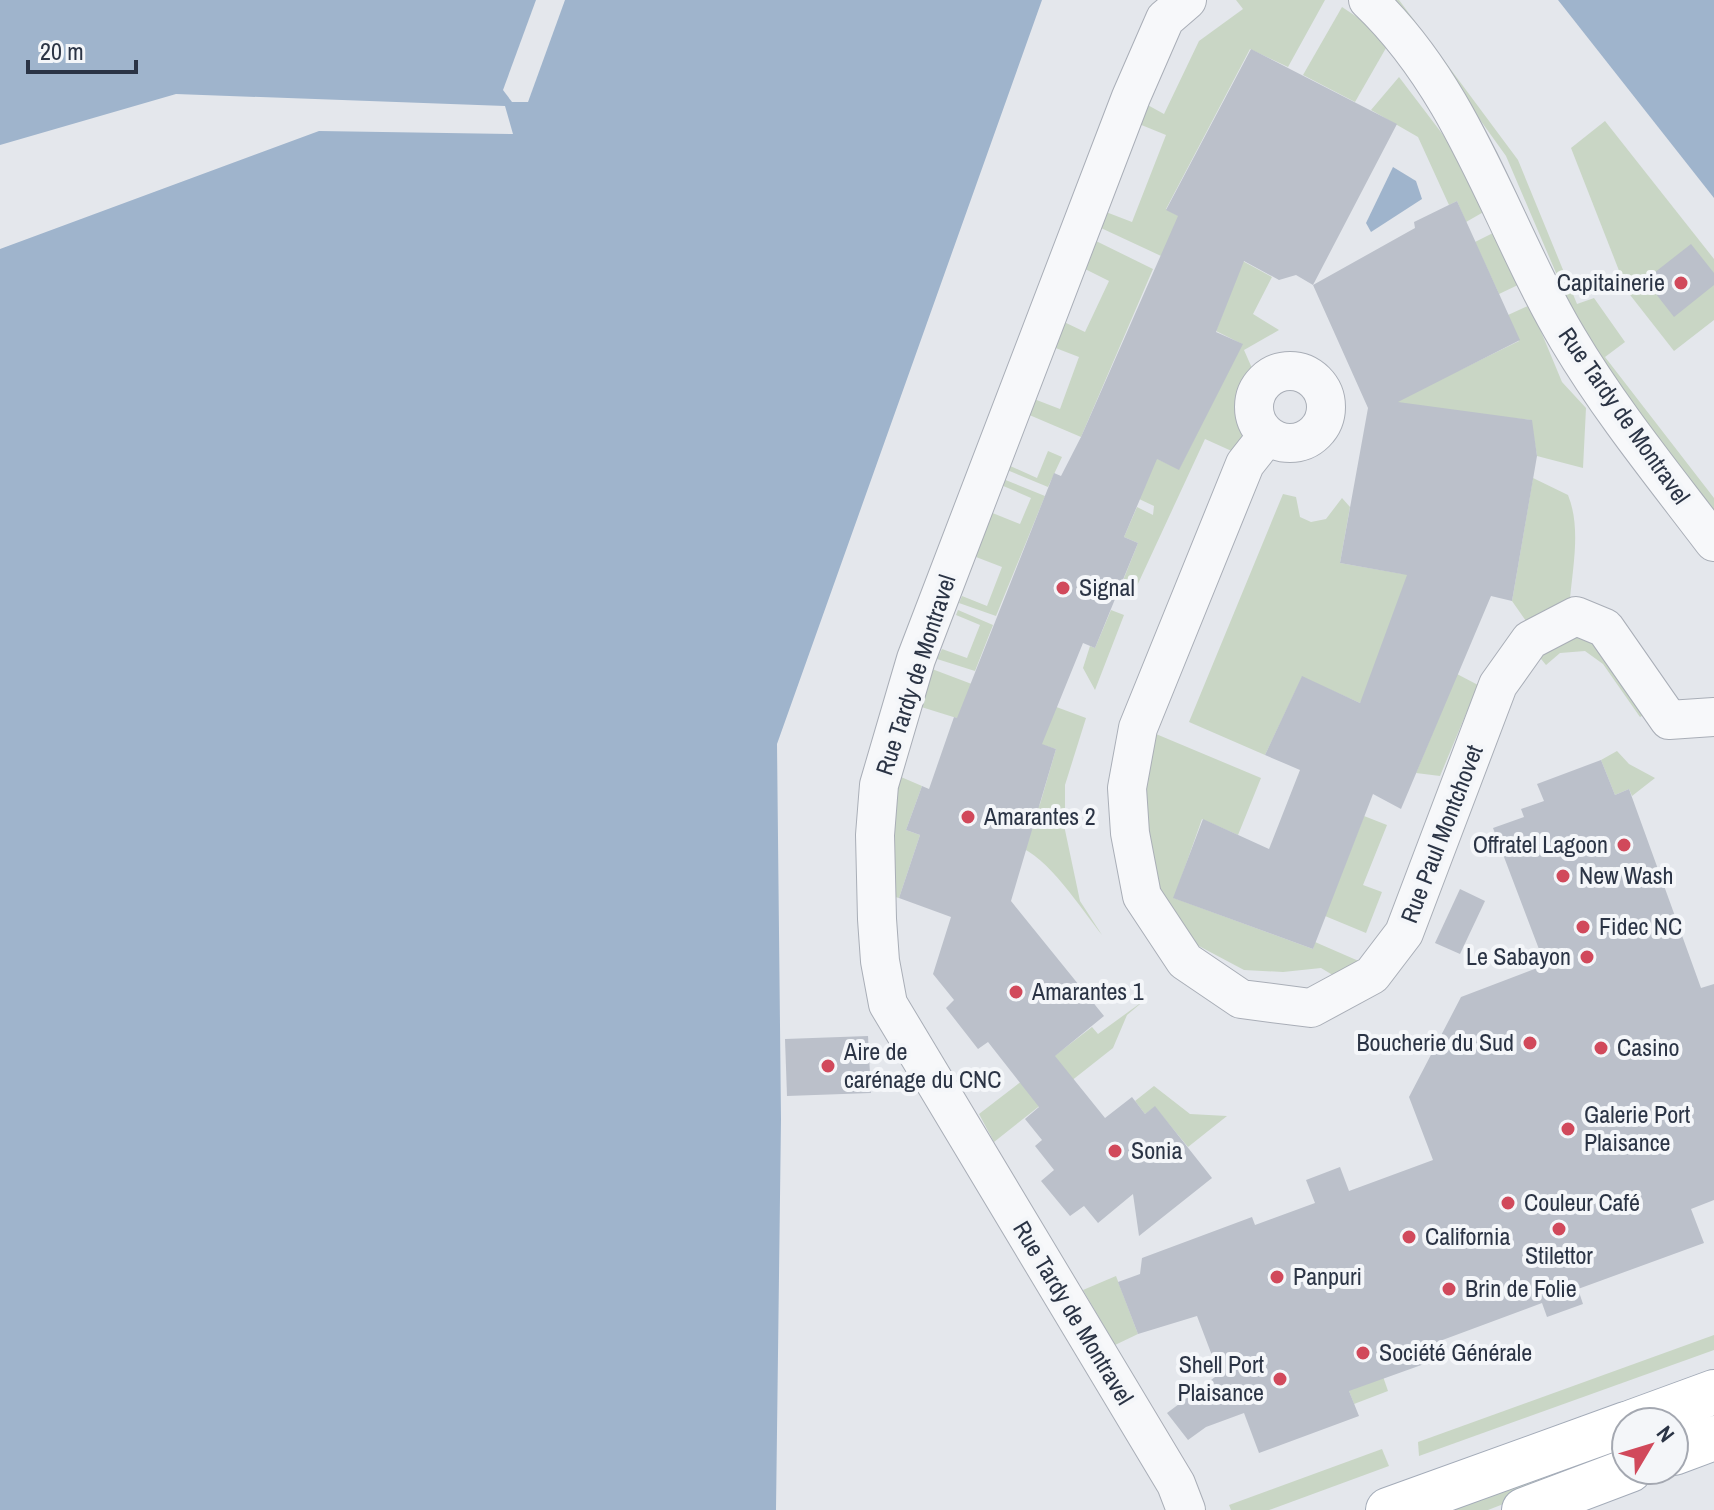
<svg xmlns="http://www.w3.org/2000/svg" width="1714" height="1510" viewBox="0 0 1714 1510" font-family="'Archivo Narrow',sans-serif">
	<rect width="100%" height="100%" fill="#e4e7ec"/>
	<!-- green -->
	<g fill="#c9d6c5">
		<path d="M1236,0H1325L1288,67L1250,49L1166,209L1238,248L1239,259L1272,277L1253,314L1279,330L1244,350L1255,375L1240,395L1242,440L1236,453L1205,439L1136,588L1122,583L1138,543L1124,537L1137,507L1153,515L1154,506L1122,491L1151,456L1179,469L1242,344L1216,331L1232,289L1101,228L1106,212L1132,222L1166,135L1139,124L1144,103L1164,114L1199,41L1243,9Z"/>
		<path d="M1394,0H1399L1414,20L1518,160L1577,304L1594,298L1625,342L1605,357L1714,498V510L1604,369L1580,329L1506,156Z"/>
		<path d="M1342,7L1366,23L1386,48L1355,102L1303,75Z"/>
		<path d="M1399,77L1469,169L1487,210L1466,222L1457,201L1449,205L1418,137L1371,110Z"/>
		<path d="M1605,121L1714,259V320L1674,351L1627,291L1571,148Z"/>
		<path d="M1497,231L1520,284L1499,294L1475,242Z"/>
		<path d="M1094,240L1153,269L1081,437L1027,414L1034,399L1060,409L1079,357L1053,347L1062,321L1085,332L1109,281L1081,267Z"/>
		<path d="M1530,305L1562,382L1586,408L1583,468L1537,456L1531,420L1369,402L1460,370L1519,341L1508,315Z"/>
		<path d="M1048,451L1062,457L1048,487L1007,470L1008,465L1037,478Z"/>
		<path d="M1533,478L1568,495C1581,527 1573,565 1570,599L1526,621L1512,601Z"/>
		<path d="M1003,479L1045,496L996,616L959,603L962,596L987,606L1002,567L976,557L990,512L1020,524L1031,498L1001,485Z"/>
		<path d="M1283,494L1296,497L1300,517L1311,522L1326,519L1342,498L1350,507L1340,563L1403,574L1441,572L1360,703L1302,677L1265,755L1189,722Z"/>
		<path d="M958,610L993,625L975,671L937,659L942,649L967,658L980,625L956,615Z"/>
		<path d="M1111,610L1124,615L1095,690L1083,668L1090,646L1095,648Z"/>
		<path d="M1570,633L1590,637L1649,712L1640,717L1603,664L1585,651L1560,653L1546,665L1537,654Z"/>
		<path d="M932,669L1048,713L1051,705L1086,718L1065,785V830L1080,901L1102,935C1082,910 1047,855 1017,846L1040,804L1056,749L915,705Z"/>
		<path d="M1457,674L1478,685L1440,776L1416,773Z"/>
		<path d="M1156,734L1261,778L1238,835L1202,819L1174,898L1313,949L1315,942L1361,962L1336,977L1321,968L1283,972L1244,970L1197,945L1163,901L1148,856L1143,782Z"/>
		<path d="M1617,751L1629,764L1655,778L1632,796L1629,789L1615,795L1601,760Z"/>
		<path d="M901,777L922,786L906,830L920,835L899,898L884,894L886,822Z"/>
		<path d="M1364,816L1387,825L1363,885L1382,892L1366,933L1325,916Z"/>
		<path d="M1146,999L1127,1015L1113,1048L994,1142L979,1114L1092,1027L1098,1034Z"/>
		<path d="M1154,1086L1190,1114L1227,1116L1188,1147L1155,1107L1145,1114L1135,1101Z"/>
		<path d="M1116,1276L1138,1334L1115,1345L1083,1290Z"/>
		<path d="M1714,1335V1350L1419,1456L1418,1442Z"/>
		<path d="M1379,1365L1388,1391L1354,1404L1344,1378Z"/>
		<path d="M1382,1449L1389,1466L1269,1510H1231L1229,1505Z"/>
		<path d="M1626,1452V1456L1488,1510H1429L1564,1464Z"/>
	</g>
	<!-- water -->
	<g fill="#9fb4cc">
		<path d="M0,0H1042L777,744L781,1119L776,1510H0V249L319,131L513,134L505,106L176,94L0,145Z"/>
		<path d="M1558,0H1714V198Z"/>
		<path d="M1393,167L1416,181L1422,199L1371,232L1366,223Z"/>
	</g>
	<!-- pier -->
	<path fill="#e4e7ec" d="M536,0H565L528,102H512L503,90Z"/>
	<!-- building -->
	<g fill="#bbc0ca">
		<path d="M1251,49L1397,124L1313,285L1296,275L1279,280L1244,261L1216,332L1243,344L1179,470L1157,459L1124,537L1138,543L1095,648L1083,643L1042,744L1056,749L1011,901L1104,1016L1055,1056L1105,1118L1132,1097L1145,1114L1155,1106L1212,1178L1139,1236L1133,1194L1098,1223L1084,1206L1070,1216L1041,1181L1054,1170L1035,1146L1042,1140L1025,1119L1039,1107L988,1042L978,1049L946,1008L954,1000L933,974L951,917L899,898L920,835L906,830L922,786L929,789L954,717L957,718L1054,473L1061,476L1081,437L1178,216L1166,210Z"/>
		<path d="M1457,201L1520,340L1398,402L1532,420L1537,456L1512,601L1491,596L1401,809L1373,794L1313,949L1173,898L1203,819L1269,849L1300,770L1265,755L1302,676L1360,703L1407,575L1340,563L1368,408L1313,285L1415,228L1414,222Z"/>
		<path d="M1691,244L1714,273V285L1674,317L1645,280Z"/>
		<path d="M1601,760L1615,795L1629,789L1701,988L1714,984V1200L1691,1209L1704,1243L1578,1289L1583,1304L1547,1317L1542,1303L1421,1348L1427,1363L1349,1391L1359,1416L1259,1453L1244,1413L1206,1427L1188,1440L1167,1413L1219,1374L1197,1316L1138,1334L1118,1282L1140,1274L1142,1258L1252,1217L1255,1225L1315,1203L1306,1180L1340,1167L1349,1191L1433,1160L1409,1097L1461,997L1545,965L1493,828L1524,817L1521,809L1544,801L1537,784Z"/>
		<path d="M1460,889L1485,901L1460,954L1435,943Z"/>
		<path d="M868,1036L871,1093L787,1096L785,1039Z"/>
	</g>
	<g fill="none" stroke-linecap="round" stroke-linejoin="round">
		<defs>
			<g id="minor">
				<path d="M1368,0C1466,93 1501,226 1568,339C1610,410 1664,476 1714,542"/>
				<circle cx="1290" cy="407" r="36"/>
				<path d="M1267,436L1245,464L1138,728L1127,788L1130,833L1142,896L1185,961L1241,999L1311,1008L1372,975L1404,933L1498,685L1530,640L1576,616L1605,628L1669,720L1714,717"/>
				<path d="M1186,1510L1176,1484L888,1004L880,961L877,919L875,835L879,785L916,659L1131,97L1165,19L1187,0"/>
			</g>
			<g id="major">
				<path d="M1632,1422L1714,1392"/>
				<path d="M1674,1453L1714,1438"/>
				<path d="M1388,1510L1626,1424"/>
				<path d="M1524,1510L1630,1470"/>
			</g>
		</defs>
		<!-- minor casing -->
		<use href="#minor" stroke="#a9aeb7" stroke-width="40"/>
		<!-- major casing -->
		<use href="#major" stroke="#a3abb8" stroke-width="46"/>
		<!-- minor -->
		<use href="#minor" stroke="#f7f8fa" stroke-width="38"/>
		<!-- major -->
		<use href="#major" stroke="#fff" stroke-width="44"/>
	</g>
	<!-- markers -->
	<g fill="#d1495b" stroke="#f4f6f9" stroke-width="3">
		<circle cx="1681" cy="283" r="8"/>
		<circle cx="1063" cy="588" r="8"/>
		<circle cx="968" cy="817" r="8"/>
		<circle cx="1624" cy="845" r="8"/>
		<circle cx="1563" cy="876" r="8"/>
		<circle cx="1583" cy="927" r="8"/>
		<circle cx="1587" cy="957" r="8"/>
		<circle cx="1016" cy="992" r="8"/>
		<circle cx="1530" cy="1043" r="8"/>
		<circle cx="1601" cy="1048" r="8"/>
		<circle cx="828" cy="1066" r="8"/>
		<circle cx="1568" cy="1129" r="8"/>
		<circle cx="1115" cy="1151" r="8"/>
		<circle cx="1508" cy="1203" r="8"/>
		<circle cx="1559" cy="1229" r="8"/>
		<circle cx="1409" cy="1237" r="8"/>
		<circle cx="1277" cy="1277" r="8"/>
		<circle cx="1449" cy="1289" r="8"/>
		<circle cx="1363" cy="1353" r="8"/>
		<circle cx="1280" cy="1379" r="8"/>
	</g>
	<g text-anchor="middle" stroke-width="8" stroke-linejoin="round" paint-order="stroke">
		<!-- poi labels -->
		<g font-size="24" fill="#2b3445" stroke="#f4f6f9" text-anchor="start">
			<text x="1665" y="291" text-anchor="end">Capitainerie</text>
			<text x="1079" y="596">Signal</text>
			<text x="984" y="825">Amarantes 2</text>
			<text x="1608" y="853" text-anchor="end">Offratel Lagoon</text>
			<text x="1579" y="884">New Wash</text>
			<text x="1599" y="935">Fidec NC</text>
			<text x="1571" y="965" text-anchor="end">Le Sabayon</text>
			<text x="1032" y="1000">Amarantes 1</text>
			<text x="1514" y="1051" text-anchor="end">Boucherie du Sud</text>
			<text x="1617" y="1056">Casino</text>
			<text x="844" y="1060">Aire de<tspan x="844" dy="28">carénage du CNC</tspan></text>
			<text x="1584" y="1123">Galerie Port<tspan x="1584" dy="28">Plaisance</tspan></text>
			<text x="1131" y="1159">Sonia</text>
			<text x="1524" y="1211">Couleur Café</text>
			<text x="1425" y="1245">California</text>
			<text x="1559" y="1264" text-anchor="middle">Stilettor</text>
			<text x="1293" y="1285">Panpuri</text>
			<text x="1465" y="1297">Brin de Folie</text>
			<text x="1379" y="1361">Société Générale</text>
			<text x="1264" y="1373" text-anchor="end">Shell Port<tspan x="1264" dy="28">Plaisance</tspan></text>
		</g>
		<!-- street labels -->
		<g font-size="24" fill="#2b3445" stroke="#f4f6f9">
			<text transform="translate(1624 416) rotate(55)" y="8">Rue Tardy de Montravel</text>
			<text transform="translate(916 675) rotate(-72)" y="8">Rue Tardy de Montravel</text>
			<text transform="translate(1442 834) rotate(-69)" y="8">Rue Paul Montchovet</text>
			<text transform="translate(1073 1313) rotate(59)" y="8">Rue Tardy de Montravel</text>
		</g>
	</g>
	<!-- north arrow -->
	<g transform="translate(1650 1446) rotate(52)"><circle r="38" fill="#f4f6f9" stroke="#a4a8b1" stroke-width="2"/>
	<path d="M0-6L14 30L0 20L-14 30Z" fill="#d1495b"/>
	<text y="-12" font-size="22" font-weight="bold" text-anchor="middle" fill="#2b3445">N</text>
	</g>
	<!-- scale -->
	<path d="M28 60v12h108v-12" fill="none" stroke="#2b3445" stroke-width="4"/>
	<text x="40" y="60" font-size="24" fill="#2b3445" stroke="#f4f6f9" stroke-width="6" paint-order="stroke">20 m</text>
</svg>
